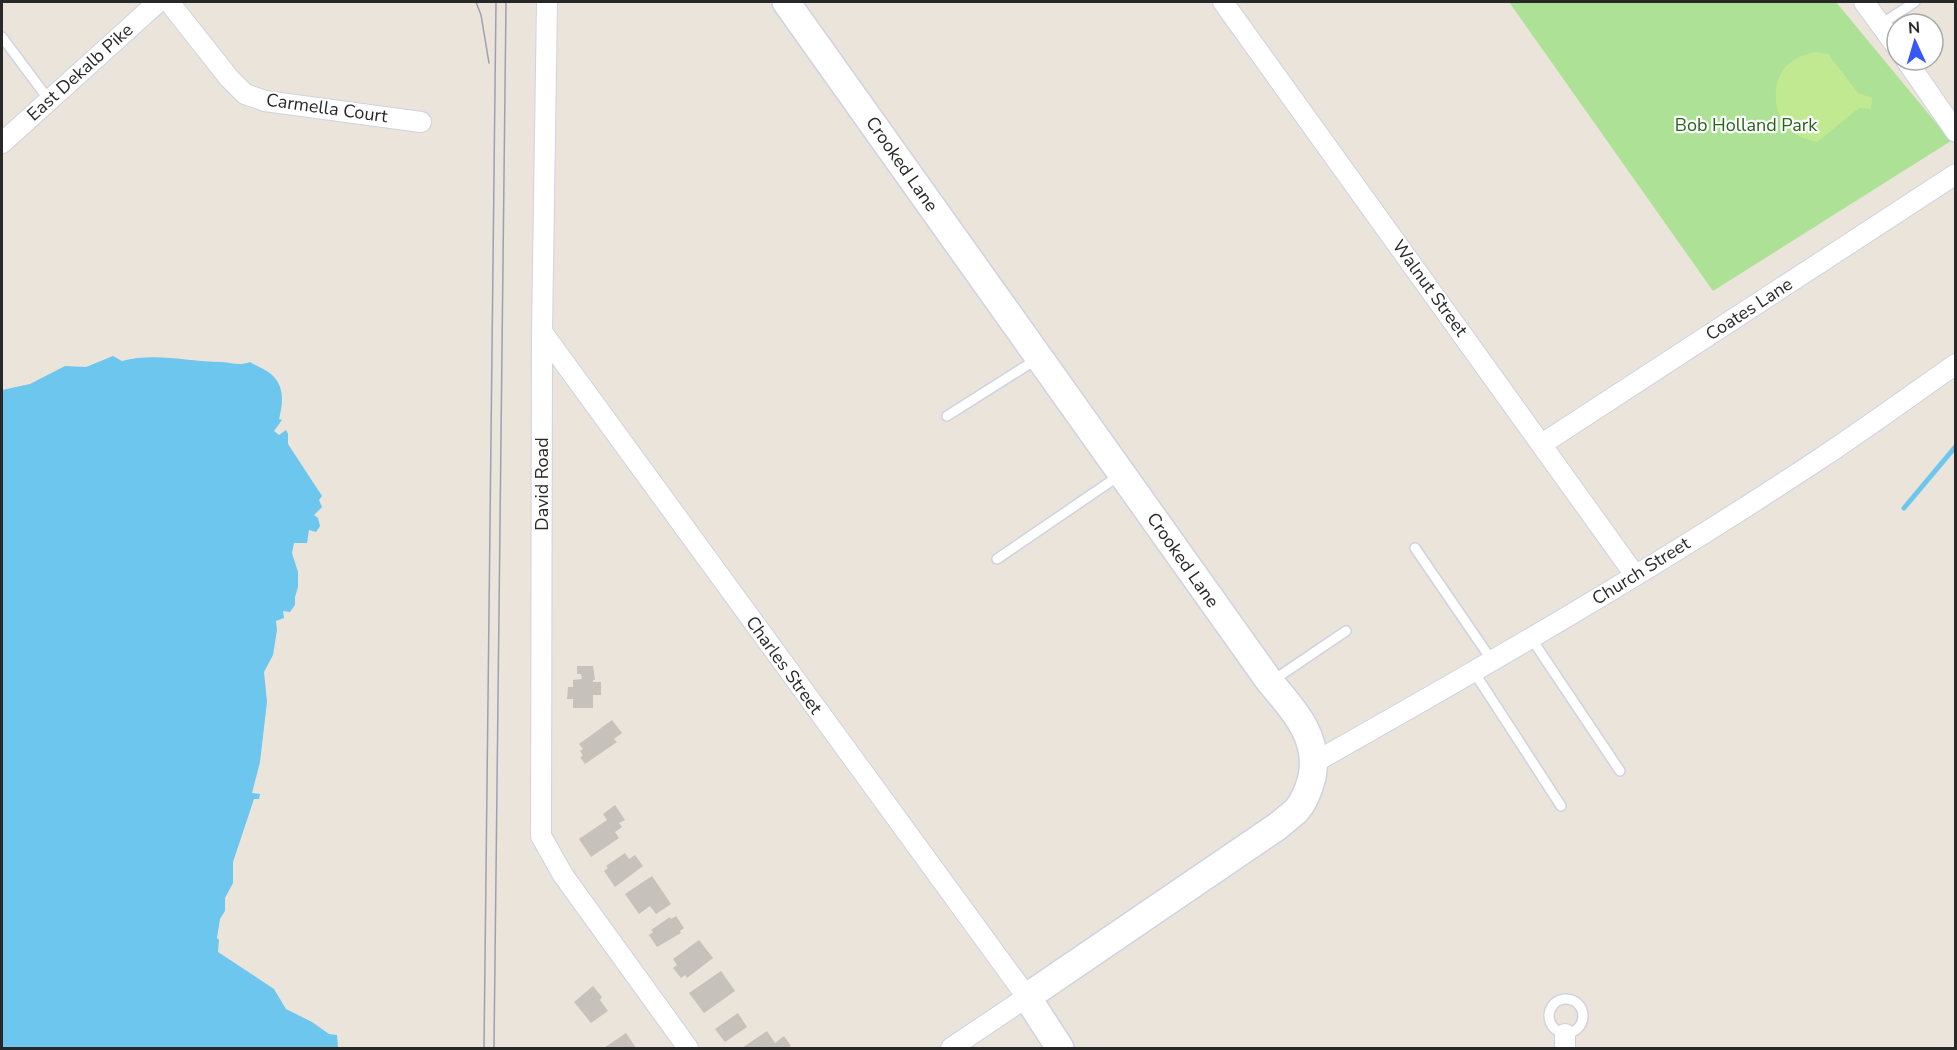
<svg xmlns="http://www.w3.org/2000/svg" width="1957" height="1050" viewBox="0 0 1957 1050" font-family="'Nunito Sans',sans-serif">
	<rect width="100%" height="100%" fill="#ebe4da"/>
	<!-- green -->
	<path fill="#ade296" d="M1509,2H1836L1951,141L1713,291Z"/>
	<!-- pitch -->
	<path fill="#c1e992" d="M1815,52L1828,54L1858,93L1872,98L1871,109L1859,108L1817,142C1807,139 1798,137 1791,131C1774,117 1771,88 1783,70C1791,59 1803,55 1815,52Z"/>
	<!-- water -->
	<path fill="#6cc6ed" d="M113,356L122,361C156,352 189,362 222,362C233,363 239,366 250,362C256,366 265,369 271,374C285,386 283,403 279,419L282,420L274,431L279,435L286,430L288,434V444L322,496L319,500L322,507L314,515L318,518L320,526L316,532L309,530L307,543H294L292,553L298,572V587L295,597V605L290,612L283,611L284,618L276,621L277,630L273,655L264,672L267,702L260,762L252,793L260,794L259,799H254L233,862V883L225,898V911L220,919L217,938L219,940L218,952L274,989L286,1009L312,1022L329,1034L337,1035L338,1048H2V390L30,384L65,366L86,367Z"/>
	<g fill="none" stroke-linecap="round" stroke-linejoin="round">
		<!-- stream -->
		<path stroke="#6cc6ed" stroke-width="5" d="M1904,508L1956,446"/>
	</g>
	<!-- building -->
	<g fill="#c6c1ba">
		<path d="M577,666H593L595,680H593V682H601V695H593V708H573V699H567L568,687H573V680L582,679L581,674H577Z"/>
		<path d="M612,720L622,733L614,739L617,742L585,764L580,757L583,756L580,751L583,749L579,744Z"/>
		<path d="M615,805L625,820L619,823L622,827L615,832L619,838L591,857L579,839L607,820L603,814Z"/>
		<path d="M625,853L629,859L635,855L643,866L615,887L604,871L608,868L606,866Z"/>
		<path d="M652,876L671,904L656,914L650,906L639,914L625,894Z"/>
		<path d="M676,916L684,928L680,931L681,933L657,947L649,935L653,932L651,930L670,917L671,919Z"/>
		<path d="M699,940L713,958L687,978L685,975L681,978L673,968L677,965L673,959Z"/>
		<path d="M721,971L735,991L704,1013L689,993Z"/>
		<path d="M593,986L602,997L600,1000L608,1011L591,1023L574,1002Z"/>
		<path d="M738,1013L747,1027L725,1042L715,1029Z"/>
		<path d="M767,1031L775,1043L784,1036L791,1046L788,1048H742Z"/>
		<path d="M626,1033L636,1048H604Z"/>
	</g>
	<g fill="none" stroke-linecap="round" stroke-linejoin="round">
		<defs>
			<g id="lane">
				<path d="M1881,24L1915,2"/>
				<path d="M2,37L49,100"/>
				<path d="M947,416L1037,359"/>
				<path d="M1415,548L1493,662"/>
				<path d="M997,559L1120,475"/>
				<path d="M1531,638L1620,771"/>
				<path d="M1474,672L1561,806"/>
				<path d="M1272,681L1346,631"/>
				<circle cx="1566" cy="1016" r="17"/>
			</g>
			<g id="street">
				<path d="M169,2L229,78L245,94L265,101L421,122"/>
				<path d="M547,2L542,332L541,836L563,875L688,1048"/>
				<path d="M1223,2L1635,575"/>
				<path d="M1864,2L1897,47"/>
				<path d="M1906,60L1956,132"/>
				<path d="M2,143L158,2"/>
				<path d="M542,332L1027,997L951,1048"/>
				<path d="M1542,444L1956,174"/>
				<path d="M1315,762C1485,666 1655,568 1818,460C1865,429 1910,396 1956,364"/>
				<path d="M1565,1034V1048"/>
			</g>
			<path id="secondary" d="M786,2L1270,682C1294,710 1320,738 1312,777C1309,789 1304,802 1296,811C1290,816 1284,821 1278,826L1027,997L1060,1048"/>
		</defs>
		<!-- lane casing -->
		<use href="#lane" stroke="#cfd2e1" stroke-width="12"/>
		<!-- street casing -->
		<use href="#street" stroke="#cfd2e1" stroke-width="22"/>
		<!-- secondary casing -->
		<use href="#secondary" stroke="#cfd2e1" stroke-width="30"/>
		<!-- lane -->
		<use href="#lane" stroke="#fff" stroke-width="9"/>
		<!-- street -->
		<use href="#street" stroke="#fff" stroke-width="20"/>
		<!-- secondary -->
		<use href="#secondary" stroke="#fff" stroke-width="27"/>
		<!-- tram -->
		<g stroke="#9d9fb3" stroke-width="1.5">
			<path d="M476,2L481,15L489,63"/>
			<path d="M484,1048L496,2"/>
			<path d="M494,1048L506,2"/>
		</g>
	</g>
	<g text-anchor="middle" stroke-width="4.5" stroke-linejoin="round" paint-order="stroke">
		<!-- street labels -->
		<g font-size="18" fill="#282828" stroke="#fff">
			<text transform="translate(80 72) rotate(-42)" y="6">East Dekalb Pike</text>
			<text transform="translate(327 108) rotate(8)" y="6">Carmella Court</text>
			<text transform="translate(902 164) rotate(55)" y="6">Crooked Lane</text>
			<text transform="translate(1430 288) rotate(54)" y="6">Walnut Street</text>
			<text transform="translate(1749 309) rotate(-33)" y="6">Coates Lane</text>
			<text transform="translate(542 484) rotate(-90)" y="6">David Road</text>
			<text transform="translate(1183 560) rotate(55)" y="6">Crooked Lane</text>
			<text transform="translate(1641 571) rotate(-32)" y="6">Church Street</text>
			<text transform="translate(784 665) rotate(54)" y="6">Charles Street</text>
		</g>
		<!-- park labels -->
		<g font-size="18" fill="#26641a" stroke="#fff">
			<text x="1746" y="131">Bob Holland Park</text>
		</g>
	</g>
	<!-- border -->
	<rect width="1957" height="1050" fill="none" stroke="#282828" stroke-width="6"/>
	<!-- north arrow -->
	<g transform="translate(1915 42) rotate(356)"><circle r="28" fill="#ffffff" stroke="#a9a9a9" stroke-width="1.5"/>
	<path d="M0-4.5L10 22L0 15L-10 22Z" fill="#3956f8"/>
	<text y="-9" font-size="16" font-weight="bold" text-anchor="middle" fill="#282828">N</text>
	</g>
</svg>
